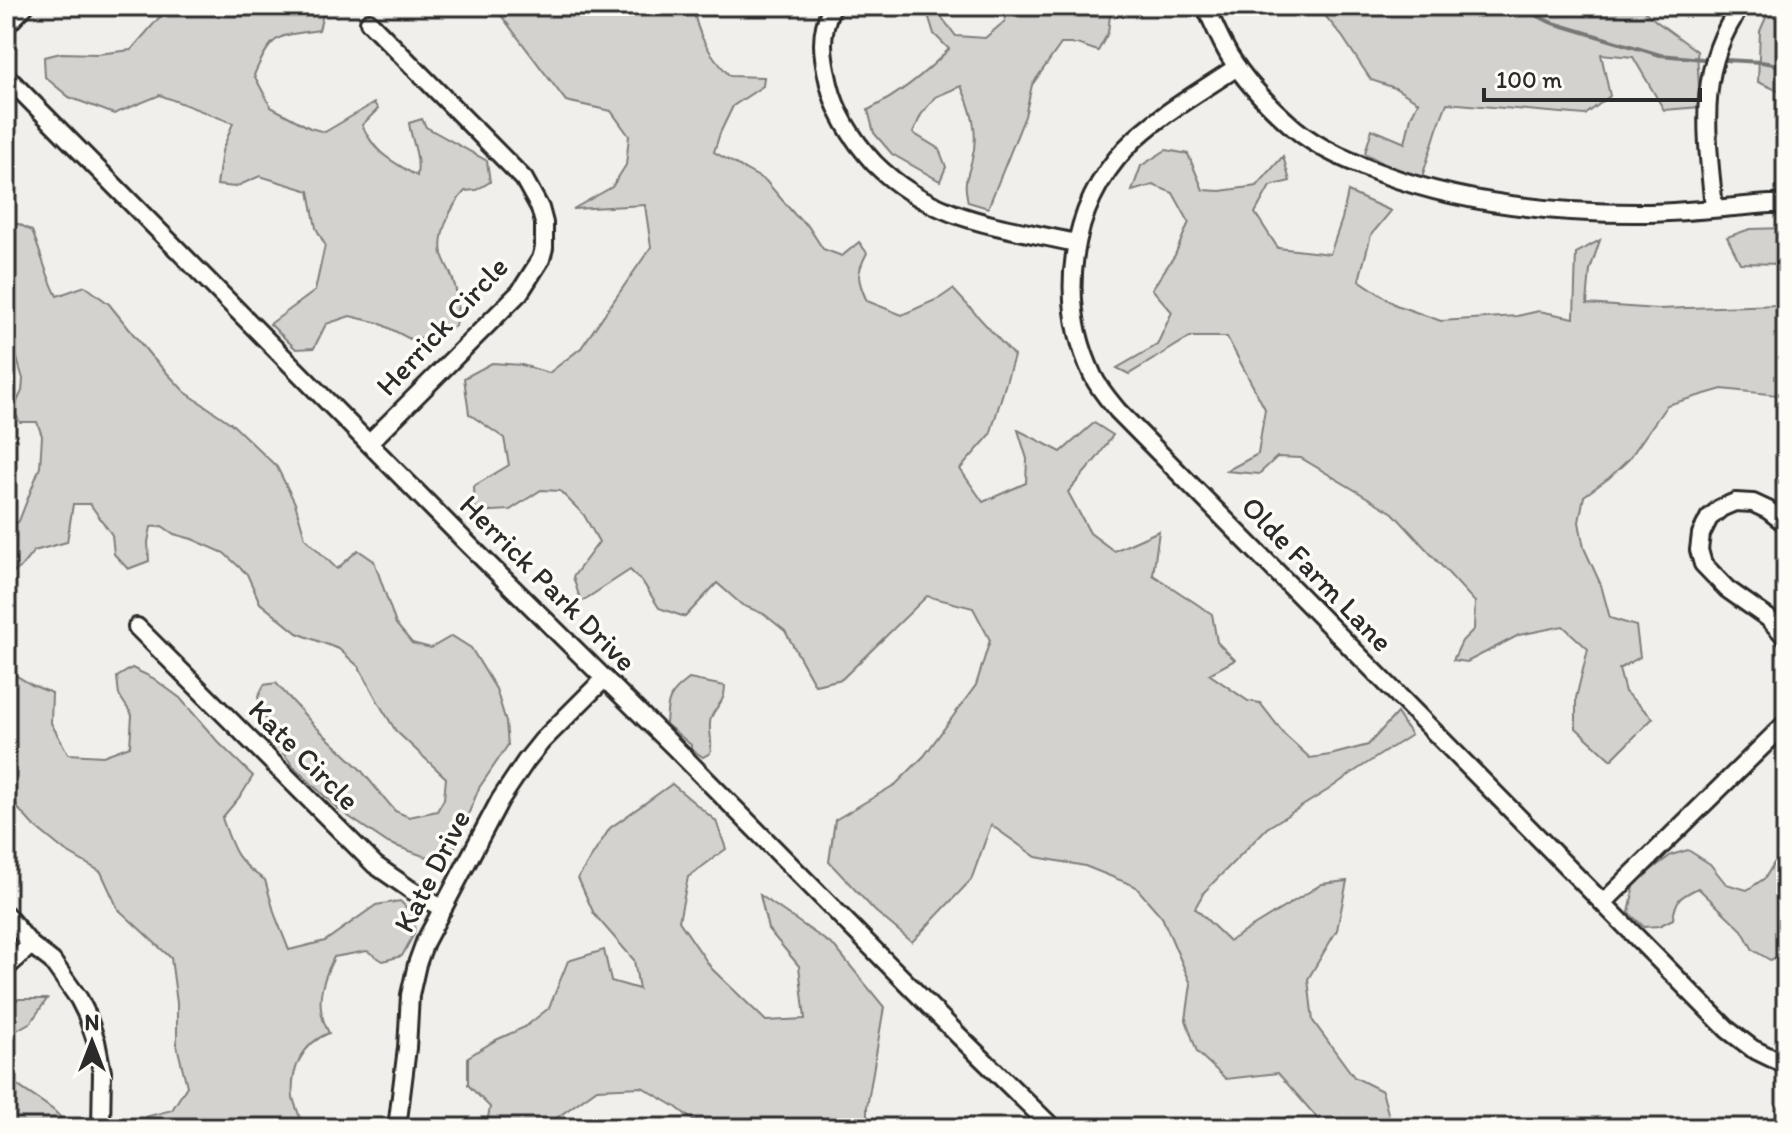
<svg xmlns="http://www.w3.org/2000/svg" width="1792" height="1134" viewBox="0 0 1792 1134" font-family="Itim,sans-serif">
	<rect width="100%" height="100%" fill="#f0efeb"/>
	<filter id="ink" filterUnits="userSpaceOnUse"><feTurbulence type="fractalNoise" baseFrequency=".0125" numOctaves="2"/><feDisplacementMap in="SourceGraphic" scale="16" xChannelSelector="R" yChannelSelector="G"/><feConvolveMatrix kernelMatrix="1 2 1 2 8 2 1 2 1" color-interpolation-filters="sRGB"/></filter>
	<g filter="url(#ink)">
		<!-- green -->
		<g fill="#d3d2cf" stroke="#7f7e7d" stroke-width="2">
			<path d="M164,6H325L319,30C276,37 273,32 254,75L271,107L310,128L325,132L374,103L378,109L362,125C376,155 390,160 417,176C420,154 412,144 409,123L422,119L426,127L487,161L490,182L476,190L465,191C451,206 438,233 442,254C444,260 447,266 450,272C458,291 460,306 455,326L438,336L410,339L379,323L350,316L326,324L314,348L296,349L270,324L315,291L325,245L316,228L309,191L260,176L235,187L217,185L222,151L233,123L160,95L114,114L69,97L45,77L44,57L61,53L98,54L131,50L165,11Z"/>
			<path d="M494,6H615L619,8L620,6H693C697,36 710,55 730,76L764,77L763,86L733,106L720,133L714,152L766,181L795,215L808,226L823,249L842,256L859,242L867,253C856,273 857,280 867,301L902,315L940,298L953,289L1014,356L990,435L960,469L983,502L1026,483L1027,459L1018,430L1061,452L1094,423L1113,435L1097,458L1068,492L1090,533L1114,551L1159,531L1153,575L1212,614L1217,642L1235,660L1209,674L1248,701L1260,703L1285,735L1310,758L1330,755L1368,745L1397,713L1411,735L1355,771L1328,790L1267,828L1204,892L1195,908L1229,941L1322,884L1347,881L1337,930L1308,979L1313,1021L1354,1077L1382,1091L1392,1128H1326L1278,1073L1226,1079L1197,1052L1186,1020L1191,984L1162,917L1135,886L1085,866L1036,857L991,825L971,880L912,942L875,911L829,862L835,820L896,784L924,756L976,685L990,640L973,608L927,596L842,679L815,685L785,631L764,614L742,605L717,583L685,617L659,608L644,584L630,570L581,602L573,577L599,542L584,515L560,491L541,490L510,510L475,512L474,486L509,465L504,438L469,414L464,378L492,363L522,365L549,373L581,348L651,247L645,205L573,209L612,187L626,165L629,136L611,111L566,101Z"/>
			<path d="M1008,6H1111L1108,33L1098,51L1077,44H1061L1032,85L1025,116L988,208L968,202C963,179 967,181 972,159C979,133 972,110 961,86L935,97L921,115L913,133L939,149L946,167L940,181L892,154L874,133L868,110C900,94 925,74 949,49L934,34L927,11L936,10L956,36L985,38L1005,21Z"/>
			<path d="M1317,6H1638L1656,21L1697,51L1700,107L1664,110L1633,57L1601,54L1610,96L1585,115L1447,103L1437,129L1422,177L1390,167L1365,153L1372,129L1405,143L1411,117L1418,102L1395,88L1371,80L1342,36Z"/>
			<path d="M1771,6H1786V94L1758,82L1760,31Z"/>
			<path d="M1166,150L1188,154L1203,190L1220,191L1257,186L1283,156L1290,181L1270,186L1255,213L1278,248L1330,254L1342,219L1348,192L1391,211L1371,235L1359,280L1396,305L1441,321L1517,316L1539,311L1574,318L1576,253L1600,240L1590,270L1587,304L1657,309L1779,305L1781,264L1740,263L1727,237L1750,229L1786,228V396L1722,389L1667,405L1629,459L1609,478L1584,496L1579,522L1584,548L1601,585L1610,618L1636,626L1640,657L1619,669L1625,692L1653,718L1611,760L1576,728V698L1588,649L1563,626L1519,635L1467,662L1453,660L1462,641L1474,629L1475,602L1393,513L1301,458L1277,457L1259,474L1226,471L1258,454L1265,409L1227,337H1190L1129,374L1117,368L1157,345L1172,312L1152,289L1175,255L1189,222L1173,193L1153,185L1132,191L1141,166Z"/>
			<path d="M6,224H19L32,231C41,253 46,275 57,296L85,286L109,304L151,356L185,392L232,424L277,467L295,503L305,538L337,569L358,550L374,561L396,624L412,643L431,648L452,636L471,648L496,689L506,722L508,745L479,788L455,847L426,857L388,843L339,810L294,767L279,748L269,729L258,697L264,685L276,683L313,724L360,769L395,811L409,817L437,811L444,799L446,778L396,731L381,707L359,667L339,649L297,633L260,603L247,574L224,553L192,539L174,534L162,526L151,527L148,542L149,561L128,569L114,554L112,535L90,504H73L67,542L34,551L20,568L6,578V529L19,521L40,467L42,436L37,422H20L13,410L22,391L23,379L11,338L6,335Z"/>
			<path d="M6,658L12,673L32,685L52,693L51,723L68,754L103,756L130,746L132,715L119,695L117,677L132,668L153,678L180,698L218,742L253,776L242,794L222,818C233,849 236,862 265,880L275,915L289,950L325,941L376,905L400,901L415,916L414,934L402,956L383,961L367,951L334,957C321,983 314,1006 329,1033C303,1043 290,1070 293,1097C295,1107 301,1118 304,1128H141L145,1117L172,1110L187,1086L177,1046V1003L171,958L118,909L101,872L65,851L32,824L6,795Z"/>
			<path d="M689,679L725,686C724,706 716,704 711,718C707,729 714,741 710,753L703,757L691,749V745L666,724C667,699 669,694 689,679Z"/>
			<path d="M672,784L716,821L726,849L688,877L679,921L712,969L766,1021L805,1019L799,966L768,929L760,895L835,947L884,1007L867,1107V1128H703L676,1107L642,1087L597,1089L551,1122L546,1128H486L490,1107L468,1085V1057L496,1040L525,1027L549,1008L568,961L604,950L611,981L639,989L634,960L594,914L578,878L610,828Z"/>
			<path d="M1688,850L1710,864L1726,884L1747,890L1765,878L1774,863L1786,854V953L1770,960L1753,950L1742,930L1698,888C1680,897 1676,898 1673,919L1659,926L1644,927L1629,913L1635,882L1671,855Z"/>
			<path d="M19,999H47L31,1022L6,1036V1004Z"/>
			<path d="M6,1074C20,1094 60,1105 66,1128H6Z"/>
		</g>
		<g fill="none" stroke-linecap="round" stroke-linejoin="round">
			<!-- stream -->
			<g stroke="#777775" stroke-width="4">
				<path d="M1513,6L1526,10L1550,22L1660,55L1703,59"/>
				<path d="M1726,60L1761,62L1786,66"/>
			</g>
			<defs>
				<g id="minor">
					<path d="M832,6C819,34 822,54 829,84C836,114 853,140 874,163C932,221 1000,226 1076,243"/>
					<path d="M1205,6C1213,22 1220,40 1229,55C1246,83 1270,107 1294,128C1319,149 1349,161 1380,173C1465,205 1558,214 1649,213C1689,212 1730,207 1770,204H1786"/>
					<path d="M369,22L524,179L540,208L544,223V248L541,259L520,292L369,443"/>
					<path d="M6,26L25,6"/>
					<path d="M1237,67C1203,90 1155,117 1127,147C1069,208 1057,300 1093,376C1099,389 1109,400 1118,411L1728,1030L1753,1049L1786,1065"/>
					<path d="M6,76L468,544L674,747L958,1035L1053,1128"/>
					<path d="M1714,208C1707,137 1695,69 1741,6"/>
					<path d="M1786,524L1768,510L1753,503L1735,502L1721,508L1709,518L1701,534L1699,550L1703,564L1727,589L1768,618L1786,637"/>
					<path d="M137,627L375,865L411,890L443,909"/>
					<path d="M1604,902L1786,723"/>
					<path d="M6,915L31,945L52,961L79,999L87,1015L96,1041L102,1072L101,1128"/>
					<path d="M6,968L31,945"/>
					<path d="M397,1128L407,1048L410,995L417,964L425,942L500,800L526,761L542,741L604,679"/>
				</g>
			</defs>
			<!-- minor casing -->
			<use href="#minor" stroke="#2b2b2b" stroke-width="22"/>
			<!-- minor -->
			<use href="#minor" stroke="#fdfcf7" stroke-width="16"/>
		</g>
	</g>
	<g text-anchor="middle" stroke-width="7" stroke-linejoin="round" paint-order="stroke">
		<!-- street labels -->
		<g font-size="30" fill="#2b2b2b" stroke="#fdfcf7">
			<text transform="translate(442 326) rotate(-47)" y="10">Herrick Circle</text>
			<text transform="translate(1317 574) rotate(46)" y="10">Olde Farm Lane</text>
			<text transform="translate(548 583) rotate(45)" y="10">Herrick Park Drive</text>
			<text transform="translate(304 755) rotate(45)" y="10">Kate Circle</text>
			<text transform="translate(432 871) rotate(-63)" y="10">Kate Drive</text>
		</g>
	</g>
	<!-- margin -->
	<rect width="1792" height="1134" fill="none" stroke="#fdfcf7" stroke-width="32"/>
	<rect x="16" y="16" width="1760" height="1102" fill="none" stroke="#2b2b2b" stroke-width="3" filter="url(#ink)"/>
	<!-- north arrow -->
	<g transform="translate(92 1042)" stroke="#fdfcf7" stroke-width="6" paint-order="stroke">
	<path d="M0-6L14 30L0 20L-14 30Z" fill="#2b2b2b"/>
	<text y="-12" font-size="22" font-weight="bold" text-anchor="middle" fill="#2b2b2b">N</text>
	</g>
	<!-- scale -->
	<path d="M1484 88v12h216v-12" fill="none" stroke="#2b2b2b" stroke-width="4"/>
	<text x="1496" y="88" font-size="24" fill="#2b2b2b" stroke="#fdfcf7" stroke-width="6" paint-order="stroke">100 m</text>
</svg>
